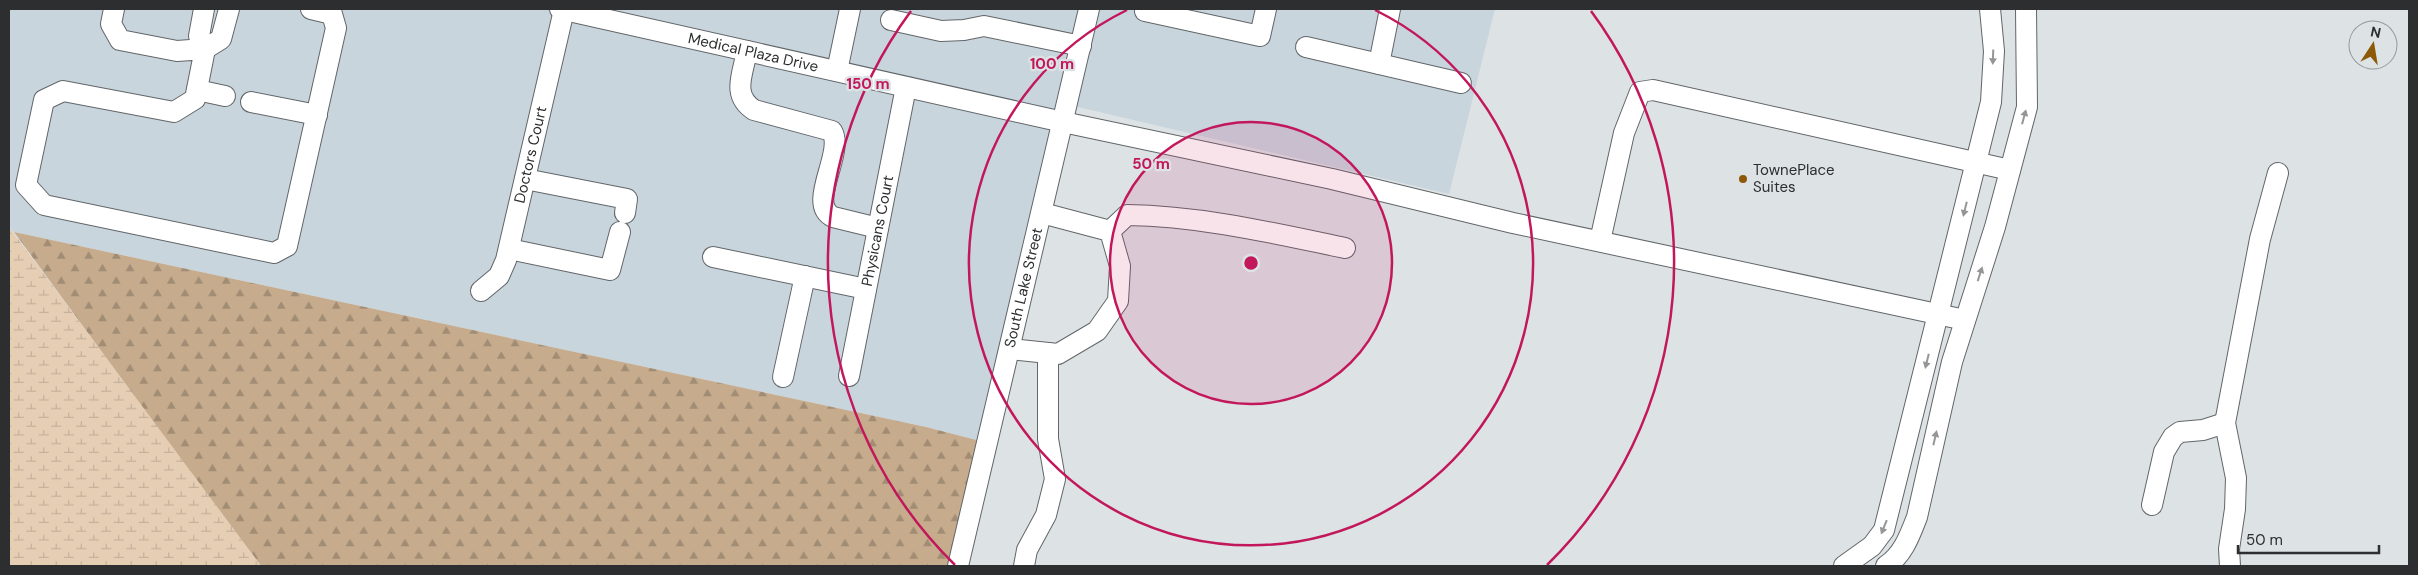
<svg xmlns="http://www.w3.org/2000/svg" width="2418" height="575" viewBox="0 0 2418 575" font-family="'DM Sans',sans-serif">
	<defs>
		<pattern id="forest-firs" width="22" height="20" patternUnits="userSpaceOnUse" patternTransform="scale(1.25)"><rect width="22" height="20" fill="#c6ab8d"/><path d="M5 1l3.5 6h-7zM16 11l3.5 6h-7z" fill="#a18c74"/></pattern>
		<pattern id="wetland-marsh" width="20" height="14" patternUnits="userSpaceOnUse" patternTransform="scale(1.25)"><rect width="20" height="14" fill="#e6ceb4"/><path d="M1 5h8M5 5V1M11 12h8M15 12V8" fill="none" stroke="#c5b19b"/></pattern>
	</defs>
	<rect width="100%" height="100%" fill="#dde2e5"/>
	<!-- built -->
	<path fill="#c9d5dd" d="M9,9H1495L1449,194L1065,104L988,443L926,427L14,232L9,227Z"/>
	<!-- forest -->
	<path fill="url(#forest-firs)" d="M14,232L926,427L988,443L959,566H261L156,426Z"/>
	<!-- wetland -->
	<path fill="url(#wetland-marsh)" d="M9,227L261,566H9Z"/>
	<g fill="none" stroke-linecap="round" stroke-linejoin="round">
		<defs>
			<g id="minor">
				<path d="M114,9L111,24L120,40L177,51L205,49L195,99L174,112L63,91L44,100L26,185L44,205L274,253L287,246L336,28L332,14L311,9"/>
				<path d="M204,9L199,36L205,49L221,39L229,9"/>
				<path id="s1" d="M560,9L1063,122L1332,179L1513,223L1965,320"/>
				<path d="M1146,9L1145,11L1260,36L1266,9"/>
				<path d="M891,20L941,31L964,30L984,26L1081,46"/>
				<path d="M1306,47L1461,83"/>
				<path d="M747,51C743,74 731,95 754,110L832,131C845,153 806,204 833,217L878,228"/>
				<path d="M1379,64L1390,9"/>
				<path d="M837,71L850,9"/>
				<path d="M197,90L225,96"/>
				<path d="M251,102L317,115"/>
				<path d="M525,179L627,199L625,213"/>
				<path d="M1110,231L1127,215C1201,216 1273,233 1345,248"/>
				<path d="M1600,241L1624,133L1640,92L1653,90L2010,170"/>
				<path d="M509,249L610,270L620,232"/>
				<path d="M713,257L866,289"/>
				<path id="s2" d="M481,291L499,276L506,260L564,10"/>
				<path d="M1010,349L1058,354L1097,331L1118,301L1120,266L1110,231L1042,213"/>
				<path id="s3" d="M849,376L906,87"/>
				<path d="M783,377L805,276"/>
				<path d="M2152,505L2164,452L2173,437L2180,432L2203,430L2225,423"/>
				<path id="s4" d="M958,566L1089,9"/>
				<path d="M1024,566L1027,550L1046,515L1055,479L1048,439V353"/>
				<path d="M1844,566L1872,546L1884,530L1991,102L1994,51L1990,9"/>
				<path d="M1886,566C1903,555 1910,535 1917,517L1952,362L1995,227L2027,107L2026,9"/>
				<path d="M2230,566L2229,549L2235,509L2236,478L2225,423L2260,239L2278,173"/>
			</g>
		</defs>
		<!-- minor casing -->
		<use href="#minor" stroke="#626669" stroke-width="22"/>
		<!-- minor -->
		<use href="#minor" stroke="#fff" stroke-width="20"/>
	</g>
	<!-- one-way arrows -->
	<defs><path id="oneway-solid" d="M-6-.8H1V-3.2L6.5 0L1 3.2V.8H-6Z" transform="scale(1.25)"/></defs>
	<g fill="#969697">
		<use href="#oneway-solid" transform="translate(1993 57) rotate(92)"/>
		<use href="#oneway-solid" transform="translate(2024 117) rotate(-75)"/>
		<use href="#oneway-solid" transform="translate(1965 209) rotate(104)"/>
		<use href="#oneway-solid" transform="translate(1980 274) rotate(-72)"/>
		<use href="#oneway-solid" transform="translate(1927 361) rotate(104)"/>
		<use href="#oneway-solid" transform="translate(1935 438) rotate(-77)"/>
		<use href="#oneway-solid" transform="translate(1884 527) rotate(112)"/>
	</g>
	<!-- distance rings -->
	<circle cx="1251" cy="263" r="141" fill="#c2185b" fill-opacity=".12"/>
	<g fill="none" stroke="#c2185b" stroke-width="2.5">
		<circle cx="1251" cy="263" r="141"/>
		<path d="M1375 10A282 282 0 1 1 1127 10"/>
		<path d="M955 565A423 423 0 0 1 911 11M1591 11A423 423 0 0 1 1547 565"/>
	</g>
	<!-- markers -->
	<circle fill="#8d5908" stroke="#dde2e5" stroke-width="2" cx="1743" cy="179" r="5"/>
	<g text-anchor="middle" stroke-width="4.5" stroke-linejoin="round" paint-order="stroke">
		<!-- street labels -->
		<g font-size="15" fill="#2c2e2f" stroke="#dde2e5">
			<text dy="5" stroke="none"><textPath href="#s1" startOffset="198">Medical Plaza Drive</textPath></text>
			<text dy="5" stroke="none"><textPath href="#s2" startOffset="149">Doctors Court</textPath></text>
			<text dy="5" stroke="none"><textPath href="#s3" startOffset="148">Physicans Court</textPath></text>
			<text dy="5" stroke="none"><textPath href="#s4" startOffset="286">South Lake Street</textPath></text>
		</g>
		<!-- poi labels -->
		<g font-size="15" fill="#2c2e2f" stroke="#dde2e5" text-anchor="start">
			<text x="1753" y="175">TownePlace<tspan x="1753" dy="17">Suites</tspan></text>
		</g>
	</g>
	<circle cx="1251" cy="263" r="8" fill="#c2185b" stroke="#dde2e5" stroke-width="2.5"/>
	<g font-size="15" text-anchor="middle" font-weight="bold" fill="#c2185b" stroke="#dde2e5" stroke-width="4.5" stroke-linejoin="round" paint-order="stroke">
		<text x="1052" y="69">100 m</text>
		<text x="868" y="89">150 m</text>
		<text x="1151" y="169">50 m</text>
	</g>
	<!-- border -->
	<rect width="2418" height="575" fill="none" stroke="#2c2e2f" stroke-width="20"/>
	<!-- north arrow -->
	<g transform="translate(2373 45) rotate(12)"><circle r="24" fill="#dde2e5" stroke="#969a9c"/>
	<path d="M0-4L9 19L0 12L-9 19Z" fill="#8d5908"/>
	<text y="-8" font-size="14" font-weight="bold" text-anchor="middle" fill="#2c2e2f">N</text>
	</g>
	<!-- scale -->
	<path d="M2238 545v8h141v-8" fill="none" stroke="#2c2e2f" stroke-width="2.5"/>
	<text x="2246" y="545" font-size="15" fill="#2c2e2f" stroke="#dde2e5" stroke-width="4" paint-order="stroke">50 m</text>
</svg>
